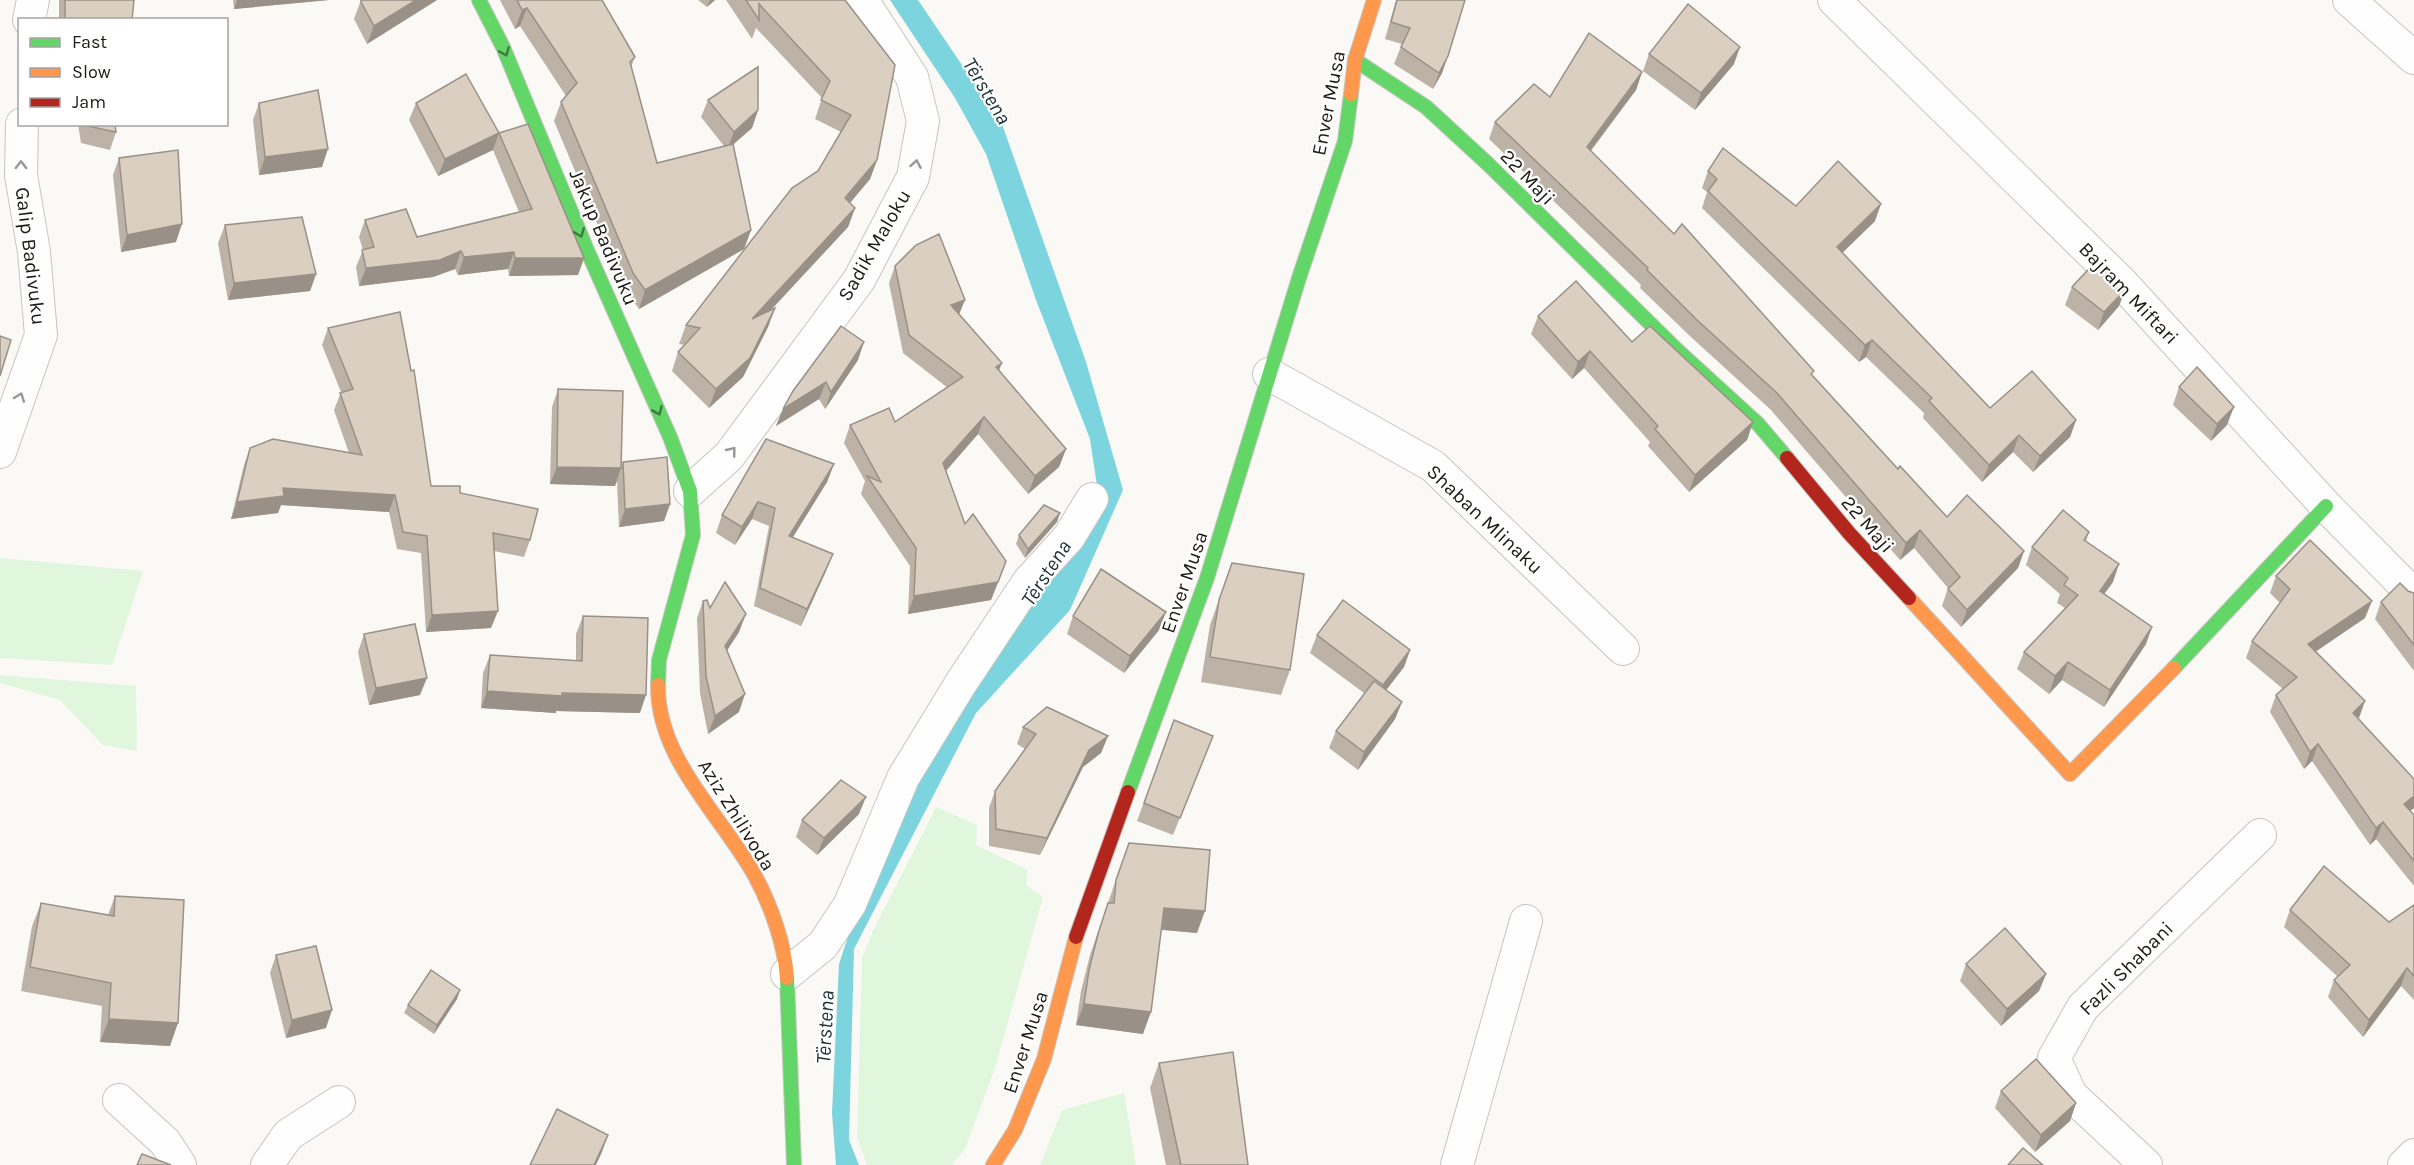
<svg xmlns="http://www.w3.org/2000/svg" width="2414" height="1165" viewBox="0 0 2414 1165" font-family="Karla,sans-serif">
	<rect width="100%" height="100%" fill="#fbf9f6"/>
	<!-- green -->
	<g fill="#e0f7dd">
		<path d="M0,558L143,571L112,665L0,658Z"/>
		<path d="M0,675L136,686L137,751L103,745L60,700L0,683Z"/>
		<path d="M936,807L977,825L976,845L1028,870L1026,885L1043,897L995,1068L965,1149L952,1165H867L857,1138L862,958L873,931Z"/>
		<path d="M1124,1093L1136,1165H1040L1062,1110Z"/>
	</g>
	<!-- water -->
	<path fill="#7cd4de" d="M890,0H918L1002,124L1086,362L1123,490L1070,610L976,713L854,949L849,1140L859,1165H836L832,1113L839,964L872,864L945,717L1100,506L1090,439L1036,300L986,154L955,98Z"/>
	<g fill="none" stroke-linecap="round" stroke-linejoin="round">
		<defs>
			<g id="street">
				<path d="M1834,0L2123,284L2326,506L2414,595"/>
				<path d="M2349,0L2414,58"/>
				<path d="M29,20L33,0"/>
				<path d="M1269,374L1433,466L1623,649"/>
				<path d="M0,452L41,335L34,252L21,175L22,124"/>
				<path d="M690,491L729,456L859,280L913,177L923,121L912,77L862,0"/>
				<path d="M787,974L823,945L850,904L903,778L961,683L1029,581L1069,537L1092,499"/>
				<path d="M119,1100L165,1142L180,1165"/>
				<path d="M267,1165L288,1135L339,1102"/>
				<path d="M1457,1165L1526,921"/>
				<path d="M2146,1165L2071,1095L2054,1058L2083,1007L2260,835"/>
				<path d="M2404,1165L2414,1155"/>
			</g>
			<g id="fast">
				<path d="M479,0L503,47L587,250L670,437L690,491L693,535L659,660L658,685"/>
				<path d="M1355,60L1426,107L1488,164L1678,351L1758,424L1787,458"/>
				<path d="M2174,668L2326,506"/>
				<path d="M1128,792L1207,578L1299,278L1345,141L1351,94"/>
				<path d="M787,978L794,1165"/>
			</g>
			<g id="slow">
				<path d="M1351,94L1355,60L1374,0"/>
				<path d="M1909,598L2070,774L2174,668"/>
				<path d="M658,685C657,758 720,814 754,874C770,903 785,944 787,978"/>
				<path d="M993,1165L1015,1130L1044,1059L1076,937"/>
			</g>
			<g id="jam">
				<path d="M1787,458L1849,533L1909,598"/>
				<path d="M1076,937L1128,792"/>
			</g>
		</defs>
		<!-- street casing -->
		<use href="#street" stroke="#c7c4c1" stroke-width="34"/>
		<!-- fast casing -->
		<use href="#fast" stroke="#c7c4c1" stroke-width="16"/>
		<!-- slow casing -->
		<use href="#slow" stroke="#c7c4c1" stroke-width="16"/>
		<!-- jam casing -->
		<use href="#jam" stroke="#c7c4c1" stroke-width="16"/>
		<!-- street -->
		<use href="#street" stroke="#fefefe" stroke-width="32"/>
		<!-- fast -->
		<use href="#fast" stroke="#63d668" stroke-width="14"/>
		<!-- slow -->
		<use href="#slow" stroke="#ff974d" stroke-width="14"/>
		<!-- jam -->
		<use href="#jam" stroke="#b3261e" stroke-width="14"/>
	</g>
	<!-- wall -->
	<g fill="#bcb2a6">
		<path d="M59,0H134L132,20H59Z"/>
		<path d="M233,0H329L234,9Z"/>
		<path d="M361,0H437L367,44L354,19Z"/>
		<path d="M500,0H602L635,57L631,67L657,163L724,146L701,117L708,100L758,110L752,128L733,144L751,230L744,249L639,309L626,292L554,121L561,102L566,96L520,26L515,29Z"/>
		<path d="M698,0H715L707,7Z"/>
		<path d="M726,0H845L877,160L870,179L850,203L855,208L848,227L770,310L775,308L768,327L743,377L709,408L672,371L678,352L685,345L679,344L686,325L818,171L841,132L815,119L822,98L756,28L752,39Z"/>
		<path d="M1396,0H1465L1442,73L1433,89L1394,64L1402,44L1385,39Z"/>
		<path d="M1649,54L1734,64L1695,110L1643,71Z"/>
		<path d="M1642,72L1636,90L1591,151L1813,376L1898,469L1947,517L2024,551L2018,568L1961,627L1942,606L1948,588L1914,548L1900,560L1771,410L1691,337L1640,288L1641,285L1489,139L1495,122L1550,97Z"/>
		<path d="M259,103L322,167L259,175L253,120Z"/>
		<path d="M416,103L499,133L584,258L578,275L509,276L508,269L458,275L455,269L433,277L359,286L356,267L363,250L359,237L365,220L417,237L519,212L493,150L438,176L409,120Z"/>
		<path d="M78,124H115L116,132L110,150L81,143Z"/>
		<path d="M119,158L176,242L121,252L113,175Z"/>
		<path d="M1708,171L1796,206L1875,221L1842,253L1990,408L2076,420L2070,437L2033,472L2013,452L1982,482L1923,418L1924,413L1866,357L1859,362L1702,208L1707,192L1702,188Z"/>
		<path d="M225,225L316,274L310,291L228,300L218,243Z"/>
		<path d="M895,266L959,314L999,371L1066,449L1059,467L1028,494L978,434L946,471L965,524L1000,578L991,600L908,614L910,566L861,494L865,481L844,443L850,425L895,422L948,388L903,353L889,283Z"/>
		<path d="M2072,287L2119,306L2098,330L2065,305Z"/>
		<path d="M1538,316L1632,342L1753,422L1747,440L1689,492L1648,446L1650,442L1584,368L1572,379L1531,334Z"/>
		<path d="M328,328L431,486L460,493L530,540L524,557L494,551L491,628L426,632L421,553L397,549L389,512L281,505L278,513L231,519L244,465L250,448L349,453L334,410L341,392L322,345Z"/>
		<path d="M858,360L825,409L819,399L776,426L783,409Z"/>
		<path d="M2179,387L2227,425L2211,441L2173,405Z"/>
		<path d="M558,389L621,466L623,462L670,504L664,521L619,527L617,481L615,486L550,484L552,407Z"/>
		<path d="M834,464L827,482L793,537L826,571L801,626L754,606L769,526L752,519L735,545L716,533L722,515Z"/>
		<path d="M1060,513L1057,522L1025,558L1016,544L1019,535Z"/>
		<path d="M2089,532L2086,541L2113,582L2104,594L2146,644L2104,707L2062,680L2049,694L2017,669L2024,652L2065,608L2057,603L2060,594L2026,565L2032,547Z"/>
		<path d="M1232,563L1290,670L1281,695L1201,682L1210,625Z"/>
		<path d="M2276,576L2365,618L2316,651L2358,719L2414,779V808L2410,811L2414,815V886L2376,839L2370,845L2312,761L2304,769L2270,712L2276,695L2283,689L2246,658L2252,641L2280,603L2270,593Z"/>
		<path d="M2414,593V671L2375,619L2381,602Z"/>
		<path d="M703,601L710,608L739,632L727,650L739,712L708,734L700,693L697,618Z"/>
		<path d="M583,616L640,713L556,711V713L481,708L483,673L490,655L576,661V634Z"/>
		<path d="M1073,616L1159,630L1124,673L1067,634Z"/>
		<path d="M364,634L420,695L369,705L358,652Z"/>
		<path d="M1317,635L1410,650L1404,667L1386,690L1402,702L1395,719L1358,770L1329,748L1336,731L1364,693L1310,653Z"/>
		<path d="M1174,720L1206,753L1173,835L1137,821Z"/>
		<path d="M1023,727L1108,736L1101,753L1083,767L1040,855L989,846V808L995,791L1025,749L1017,744Z"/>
		<path d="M859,814L817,855L796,837L802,820Z"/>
		<path d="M1121,865L1197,933L1161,930L1143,1034L1076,1025L1081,991L1090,955Z"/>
		<path d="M115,896L170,1046L100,1042L102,1006L21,991L32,926L41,903L108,915Z"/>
		<path d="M2414,905V1000L2401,986L2363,1037L2328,997L2334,980L2338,977L2284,927L2290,910L2389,922Z"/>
		<path d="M276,955L326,1028L286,1038L270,973Z"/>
		<path d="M1966,964L2046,974L2039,991L2001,1026L1960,981Z"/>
		<path d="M460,990L457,999L434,1034L404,1013L408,1005Z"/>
		<path d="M1159,1063L1248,1165H1166L1150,1088Z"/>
		<path d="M2001,1091L2076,1103L2070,1121L2035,1152L1995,1108Z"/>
	</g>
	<!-- shaded-wall -->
	<g fill="#999187">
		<path d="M237,0H329L234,9Z"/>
		<path d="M416,0H437L367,44L374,26Z"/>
		<path d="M710,0H715L707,7Z"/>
		<path d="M527,8L520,26L515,29L522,10Z"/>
		<path d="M1740,47L1734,64L1695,110L1701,93Z"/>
		<path d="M1448,56L1442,73L1433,89L1439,73Z"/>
		<path d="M1642,72L1636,90L1580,164L1587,147Z"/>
		<path d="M758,110L752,128L727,150L734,132Z"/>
		<path d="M499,133L493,150L438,176L445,159Z"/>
		<path d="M328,149L322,167L259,175L265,157Z"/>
		<path d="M877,160L870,179L838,217L845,198Z"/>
		<path d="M1881,204L1875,221L1831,264L1837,247Z"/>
		<path d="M855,208L848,227L745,338L752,319Z"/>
		<path d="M182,224L176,242L121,252L127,235Z"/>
		<path d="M751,230L744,249L639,309L645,290Z"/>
		<path d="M461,251L455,269L433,277L359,286L366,268Z"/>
		<path d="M514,252L508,269L458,275L464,257Z"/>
		<path d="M515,258H584L578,275L509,276Z"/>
		<path d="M316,274L310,291L228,300L234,283Z"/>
		<path d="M2126,289L2119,306L2098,330L2104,312Z"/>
		<path d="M965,300L958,317L951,305Z"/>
		<path d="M775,308L768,327L743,377L709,408L716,389Z"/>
		<path d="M1872,340L1866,357L1859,362L1865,345Z"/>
		<path d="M864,342L858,360L825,409L831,392Z"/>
		<path d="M1590,351L1584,368L1572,379L1578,362Z"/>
		<path d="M1002,363L995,380L996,367Z"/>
		<path d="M826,382L819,399L776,426L783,409Z"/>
		<path d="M2234,407L2227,425L2211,441L2217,424Z"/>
		<path d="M984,417L978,434L937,481L943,463Z"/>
		<path d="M2076,420L2070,437L2033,472L2040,456Z"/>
		<path d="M1753,422L1747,440L1689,492L1695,475Z"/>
		<path d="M2019,435L2013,452L1982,482L1989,465Z"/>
		<path d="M1066,449L1059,467L1028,494L1035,476Z"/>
		<path d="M834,464L827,482L783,553L789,536Z"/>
		<path d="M557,467L621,468L615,486L550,484Z"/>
		<path d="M283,488L395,495L389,512L281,505L278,513L231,519L237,502Z"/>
		<path d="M758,502L752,519L735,545L742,527Z"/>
		<path d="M670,504L664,521L619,527L625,509Z"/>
		<path d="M1060,513L1057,522L1025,558L1028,549Z"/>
		<path d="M1920,530L1914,548L1900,560L1906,543Z"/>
		<path d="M2024,551L2018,568L1961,627L1967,610Z"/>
		<path d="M833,554L826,571L801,626L807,609Z"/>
		<path d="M1006,561L991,600L908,614L914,596Z"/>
		<path d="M2119,564L2113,582L2094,608L2100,591Z"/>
		<path d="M2372,601L2365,618L2302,661L2308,644Z"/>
		<path d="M498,611L491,628L426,632L432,615Z"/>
		<path d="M1166,612L1159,630L1124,673L1130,656Z"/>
		<path d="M746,614L739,632L719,663L725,646Z"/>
		<path d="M2152,627L2146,644L2104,707L2110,690Z"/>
		<path d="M1410,650L1404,667L1377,702L1383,685Z"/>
		<path d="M2068,662L2062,680L2049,694L2055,676Z"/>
		<path d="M427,678L420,695L369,705L376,688Z"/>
		<path d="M487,691L646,695L640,713L556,711V713L481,708Z"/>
		<path d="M745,694L739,712L708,734L715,716Z"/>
		<path d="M2365,701L2359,718L2353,713Z"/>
		<path d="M1402,702L1395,719L1358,770L1364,752Z"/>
		<path d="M1108,736L1101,753L1083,767L1040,855L1047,838L1089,750Z"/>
		<path d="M2318,744L2312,761L2304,769L2310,752Z"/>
		<path d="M2414,796V808L2398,821L2404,804Z"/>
		<path d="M866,797L859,814L817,855L824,838Z"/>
		<path d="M2383,822L2376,839L2370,845L2376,828Z"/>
		<path d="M1164,908L1205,911L1197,933L1156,929Z"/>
		<path d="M2407,968L2401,986L2363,1037L2369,1020Z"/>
		<path d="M2046,974L2039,991L2001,1026L2007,1009Z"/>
		<path d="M460,990L457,999L434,1034L437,1025Z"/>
		<path d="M1084,1004L1151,1012L1143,1034L1076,1025Z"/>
		<path d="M332,1010L326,1028L286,1038L292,1020Z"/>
		<path d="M109,1019L178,1023L170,1046L100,1042Z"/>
		<path d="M2076,1103L2070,1121L2035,1152L2041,1135Z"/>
		<path d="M608,1135L602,1152L596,1165H594Z"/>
	</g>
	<!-- building -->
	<g fill="#dbcfc1" stroke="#999187" stroke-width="1.5">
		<path d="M65,0H134L132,20H65Z"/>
		<path d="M361,0H416L374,26L361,2Z"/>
		<path d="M517,0H602L635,57L630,62L657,163L733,144L751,230L645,290L633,273L561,102L577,83L527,8L522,10Z"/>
		<path d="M746,0H845L895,65L877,160L845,198L855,208L752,319L775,308L750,358L716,389L678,352L700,328L686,325L792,188L818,171L851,115L821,100L830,81L759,4V20Z"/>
		<path d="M1397,0H1465L1448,56L1439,73L1401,47L1410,28L1391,22Z"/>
		<path d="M1688,4L1740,47L1701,93L1649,54Z"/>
		<path d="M1589,33L1642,72L1587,147L1674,234L1682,224L1814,371L1811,374L1898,469L1900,466L1947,517L1967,495L2024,551L1967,610L1948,589L1960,577L1920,530L1906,543L1777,393L1697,320L1647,270L1648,268L1495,122L1534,84L1550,97Z"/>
		<path d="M758,67V110L734,132L708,100Z"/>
		<path d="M466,74L499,133L445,159L416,103Z"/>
		<path d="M318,90L328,149L265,157L259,103Z"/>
		<path d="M87,124H115L116,132L87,126Z"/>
		<path d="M528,124L584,258H515L514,252L464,257L461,251L440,260L366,268L362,250L374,247L365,220L406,209L417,237L532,209L499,133Z"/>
		<path d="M1723,148L1796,206L1838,161L1881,204L1837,247L1990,408L2032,371L2076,420L2040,456L2019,435L1989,465L1929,401L1932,398L1872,340L1865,345L1708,191L1717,179L1708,171Z"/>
		<path d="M178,150L182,224L127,235L119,158Z"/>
		<path d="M302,217L316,274L234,283L225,225Z"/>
		<path d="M939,234L965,300L951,305L1002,363L996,367L1066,449L1035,476L984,417L943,463L965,524L973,514L1006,561L998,582L914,596L916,548L867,476L881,482L850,425L889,408L895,422L963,377L909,335L895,266L916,245Z"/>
		<path d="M2097,260L2126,289L2104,312L2072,287Z"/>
		<path d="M1576,281L1632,342L1650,326L1753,422L1695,475L1655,429L1658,426L1590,351L1578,362L1538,316Z"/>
		<path d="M400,312L411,371L414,370L431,486H460V493L538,509L530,540L493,533L498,611L432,615L427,536L403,532L395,495L283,488L284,496L237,502L250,448L273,439L362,455L340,393L353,389L328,328Z"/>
		<path d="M841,326L864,342L831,392L826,382L783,409L793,391Z"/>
		<path d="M0,336L11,340L0,376Z"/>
		<path d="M2197,367L2234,407L2217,424L2179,387Z"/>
		<path d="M558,389L623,391L621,468L557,467Z"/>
		<path d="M766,439L834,464L789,536L833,554L807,609L760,588L775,508L758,502L742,527L722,515Z"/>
		<path d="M667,457L670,504L625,509L623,462Z"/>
		<path d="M1044,505L1060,513L1028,549L1019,535Z"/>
		<path d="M2063,510L2089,532L2084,540L2119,564L2100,591L2152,627L2110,690L2068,662L2055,676L2024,652L2078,595L2064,585L2068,578L2032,547Z"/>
		<path d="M2310,540L2372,601L2308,644L2365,701L2353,713L2414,779V796L2404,804L2414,815V861L2383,822L2376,828L2318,744L2310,752L2276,695L2297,677L2252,641L2290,589L2276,576Z"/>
		<path d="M1232,563L1304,574L1290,670L1210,657L1219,600Z"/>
		<path d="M1101,569L1166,612L1130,656L1073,616Z"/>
		<path d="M725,582L746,614L725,646L745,694L715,716L706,676L703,601L707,600L710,608Z"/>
		<path d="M2400,583L2408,591L2414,593V645L2381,602Z"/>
		<path d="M1343,600L1410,650L1383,685L1317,635Z"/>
		<path d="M583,616L648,618L646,695L562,693V696L487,691L490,655L582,661Z"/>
		<path d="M415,624L427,678L376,688L364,634Z"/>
		<path d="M1374,681L1402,702L1364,752L1336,731Z"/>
		<path d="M1047,707L1108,736L1089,750L1047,838L996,829L995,791L1036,734L1023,727Z"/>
		<path d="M1174,720L1213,736L1180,818L1144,803Z"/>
		<path d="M841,780L866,797L824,838L802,820Z"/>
		<path d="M1129,843L1210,850L1205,911L1164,908L1151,1012L1084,1004L1089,970L1098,934L1108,903H1114L1116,880Z"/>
		<path d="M2324,866L2389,922L2414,905V976L2407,968L2369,1020L2334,980L2350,965L2290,910Z"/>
		<path d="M115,896L184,900L178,1023L109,1019L111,983L30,967L41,903L114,916Z"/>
		<path d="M2005,928L2046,974L2007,1009L1966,964Z"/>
		<path d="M316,946L332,1010L292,1020L276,955Z"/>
		<path d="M431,970L460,990L437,1025L408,1005Z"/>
		<path d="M1233,1052L1248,1165H1181L1159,1063Z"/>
		<path d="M2036,1059L2076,1103L2041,1135L2001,1091Z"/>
		<path d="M557,1109L608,1135L594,1165H530Z"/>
		<path d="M2023,1148L2043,1165H2008Z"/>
		<path d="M142,1154L171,1165H137Z"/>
	</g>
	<!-- one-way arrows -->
	<defs><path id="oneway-chevron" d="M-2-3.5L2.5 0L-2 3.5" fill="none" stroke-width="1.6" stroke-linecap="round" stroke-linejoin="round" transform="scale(1.5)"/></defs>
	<g stroke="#40783f">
		<use href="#oneway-chevron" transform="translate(505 52) rotate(67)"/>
		<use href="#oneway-chevron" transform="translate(580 233) rotate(68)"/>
		<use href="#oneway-chevron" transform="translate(658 411) rotate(66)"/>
	</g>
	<g stroke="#999796">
		<use href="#oneway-chevron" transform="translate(916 164) rotate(-80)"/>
		<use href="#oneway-chevron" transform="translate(21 165) rotate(-90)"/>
		<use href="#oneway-chevron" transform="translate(20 397) rotate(-70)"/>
		<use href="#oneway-chevron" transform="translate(732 451) rotate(-51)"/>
	</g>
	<g text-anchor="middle" stroke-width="4.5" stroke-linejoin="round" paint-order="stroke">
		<!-- street labels -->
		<g font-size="20" fill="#1e1a16" stroke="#fff">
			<text transform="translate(1328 103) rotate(-79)" y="7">Enver Musa</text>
			<text transform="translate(1528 177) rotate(46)" y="7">22 Maji</text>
			<text transform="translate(604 237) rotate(67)" y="7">Jakup Badivuku</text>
			<text transform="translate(874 245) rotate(-60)" y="7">Sadik Maloku</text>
			<text transform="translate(31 256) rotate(83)" y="7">Galip Badivuku</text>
			<text transform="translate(2129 293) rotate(46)" y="7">Bajram Miftari</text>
			<text transform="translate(1485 519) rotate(43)" y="7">Shaban Mlinaku</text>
			<text transform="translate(1868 524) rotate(49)" y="7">22 Maji</text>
			<text transform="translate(1184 582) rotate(-71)" y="7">Enver Musa</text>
			<text transform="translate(737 815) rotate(58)" y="7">Aziz Zhilivoda</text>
			<text transform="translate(2126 968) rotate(-45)" y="7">Fazli Shabani</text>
			<text transform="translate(1025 1042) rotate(-72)" y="7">Enver Musa</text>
		</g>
		<!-- water labels -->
		<g font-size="21" font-style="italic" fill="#1e3337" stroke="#fff">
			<text transform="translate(987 91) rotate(59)" y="7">Tërstena</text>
			<text transform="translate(1046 573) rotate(-57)" y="7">Tërstena</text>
			<text transform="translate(825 1027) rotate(-87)" y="7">Tërstena</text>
		</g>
	</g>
	<!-- legend -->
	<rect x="18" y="18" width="210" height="108" fill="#ffffff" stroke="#a5a3a2" stroke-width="1.5"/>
	<rect x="30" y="38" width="30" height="9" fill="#63d668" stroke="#a5a3a2" stroke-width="1.5"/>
	<text x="72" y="48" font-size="18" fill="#1e1a16">Fast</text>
	<rect x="30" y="68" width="30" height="9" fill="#ff974d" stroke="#a5a3a2" stroke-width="1.5"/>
	<text x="72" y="78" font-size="18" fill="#1e1a16">Slow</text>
	<rect x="30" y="98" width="30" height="9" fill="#b3261e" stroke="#a5a3a2" stroke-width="1.5"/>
	<text x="72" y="108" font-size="18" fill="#1e1a16">Jam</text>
</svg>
